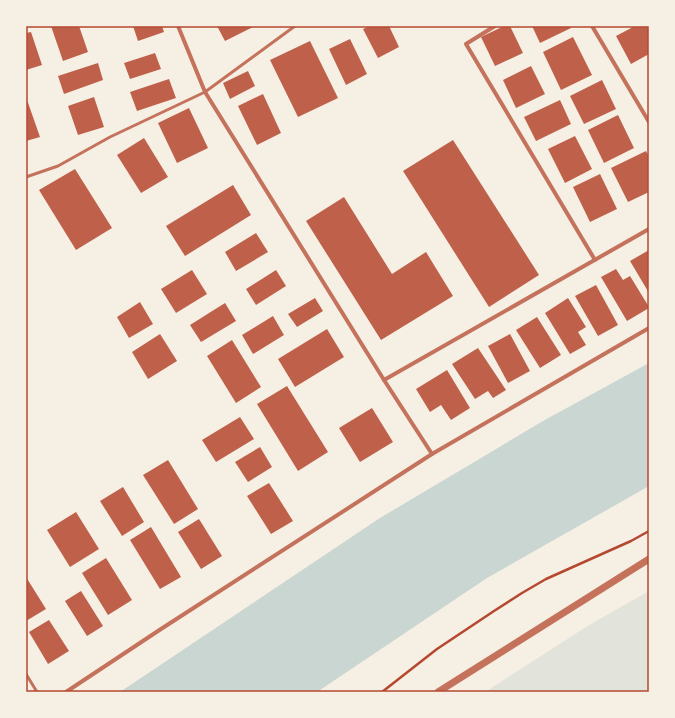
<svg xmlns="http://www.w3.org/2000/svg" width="675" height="718" viewBox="0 0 675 718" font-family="Inter,sans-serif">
	<rect width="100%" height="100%" fill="#f6efe4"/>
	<!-- green -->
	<path fill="#e2e4dc" d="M649,591V692H485L589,625Z"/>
	<!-- water -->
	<path fill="#c9d6d2" d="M649,363V486L487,578L317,692H120L380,518L543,421Z"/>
	<!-- building -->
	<g fill="#bf614a">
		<path d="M51,26H79L88,52L63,61Z"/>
		<path d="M133,26H162L164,32L138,41Z"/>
		<path d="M217,26H255L225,41Z"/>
		<path d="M370,26H389L399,47L378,58L363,29Z"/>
		<path d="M504,26H510L523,53L495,66L481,37Z"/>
		<path d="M532,26H570L571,28L540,43Z"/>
		<path d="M635,26H649V54L631,64L616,36Z"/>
		<path d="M31,32L42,65L26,70V33Z"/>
		<path d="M573,37L592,75L561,90L543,52Z"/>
		<path d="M350,39L367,74L346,85L329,49Z"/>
		<path d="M310,41L338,98L298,117L270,60Z"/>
		<path d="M155,53L161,69L130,79L124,63Z"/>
		<path d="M98,63L103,80L64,94L58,76Z"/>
		<path d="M531,66L545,94L516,108L503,80Z"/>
		<path d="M248,71L255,86L230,99L223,83Z"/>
		<path d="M169,79L176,98L137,111L130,92Z"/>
		<path d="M602,80L616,109L584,124L570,96Z"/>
		<path d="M263,94L281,133L257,145L238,106Z"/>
		<path d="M26,97L40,137L26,141Z"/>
		<path d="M94,97L104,127L78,135L68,106Z"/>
		<path d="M560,100L571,124L536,141L524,117Z"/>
		<path d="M189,108L208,148L177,163L158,123Z"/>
		<path d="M618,115L634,148L604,163L588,130Z"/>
		<path d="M575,136L592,169L565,183L548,149Z"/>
		<path d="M144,138L168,177L141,193L117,155Z"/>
		<path d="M453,140L539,275L489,307L403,171Z"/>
		<path d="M646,151L649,157V192L628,202L611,168Z"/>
		<path d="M75,169L112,228L76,250L39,190Z"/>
		<path d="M600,174L617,209L590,222L573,187Z"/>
		<path d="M233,185L251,215L185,256L166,226Z"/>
		<path d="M344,197L392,274L426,252L453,296L381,340L306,221Z"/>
		<path d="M256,233L268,252L236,271L225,252Z"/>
		<path d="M649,250V293L630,261Z"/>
		<path d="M616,269L623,280L630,276L649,307V308L627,321L601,277Z"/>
		<path d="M192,270L207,294L176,313L161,289Z"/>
		<path d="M276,270L286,286L256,305L246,289Z"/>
		<path d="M596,285L618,325L598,336L575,296Z"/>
		<path d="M315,298L323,311L297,327L288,314Z"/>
		<path d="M568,298L586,327L578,332L586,345L570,354L545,313Z"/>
		<path d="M140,302L153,324L129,338L117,317Z"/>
		<path d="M225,303L236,321L201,342L190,325Z"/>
		<path d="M273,316L284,335L253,354L242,335Z"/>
		<path d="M537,317L561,355L540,368L516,330Z"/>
		<path d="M327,329L344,357L295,387L278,359Z"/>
		<path d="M160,334L177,361L148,379L132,352Z"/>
		<path d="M510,334L530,371L508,383L488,346Z"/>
		<path d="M232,340L261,387L236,403L207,356Z"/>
		<path d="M478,348L506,390L493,398L488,391L475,399L452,364Z"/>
		<path d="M447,370L470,408L451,420L441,405L430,412L416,389Z"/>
		<path d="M287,386L328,452L298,471L257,404Z"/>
		<path d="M372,408L393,442L360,462L339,428Z"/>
		<path d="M240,417L254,439L216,462L202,440Z"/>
		<path d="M260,447L272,467L248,482L235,462Z"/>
		<path d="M168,460L198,509L174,524L143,475Z"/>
		<path d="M269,483L293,521L271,534L247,496Z"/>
		<path d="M123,487L144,522L122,536L100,501Z"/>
		<path d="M76,512L99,549L70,567L47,530Z"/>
		<path d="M199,519L222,556L201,569L178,532Z"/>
		<path d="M151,527L181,577L160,589L130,540Z"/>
		<path d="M106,558L132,600L108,615L82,573Z"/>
		<path d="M26,577L46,609L26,621Z"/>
		<path d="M81,591L103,626L87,636L65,601Z"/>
		<path d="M49,620L69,651L48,664L29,632Z"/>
	</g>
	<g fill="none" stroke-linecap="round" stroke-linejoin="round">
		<!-- path -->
		<path stroke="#b5482f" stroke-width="2.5" d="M382,692L437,649L494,611L522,593L546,579L631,541L649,531"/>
		<!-- service -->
		<g stroke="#c5725c" stroke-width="3">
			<path d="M26,177L58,166L110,137L205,92L295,26"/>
			<path d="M26,674L37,692"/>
		</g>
		<!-- minor -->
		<g stroke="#c5725c" stroke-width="4">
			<path d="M178,26L205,92L384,380L432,454"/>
			<path d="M495,26L466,44L595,260"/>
			<path d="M592,26L649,122"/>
			<path d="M384,380L649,229"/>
			<path d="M66,692L161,629L432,454L649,328"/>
		</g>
		<!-- tertiary -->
		<path stroke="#c5725c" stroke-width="7" d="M438,692L649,559"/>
	</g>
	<!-- border -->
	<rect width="675" height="718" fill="none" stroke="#f6efe4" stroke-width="54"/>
	<rect x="27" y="27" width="621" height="664" fill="none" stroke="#b5482f" stroke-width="1.5"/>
</svg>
